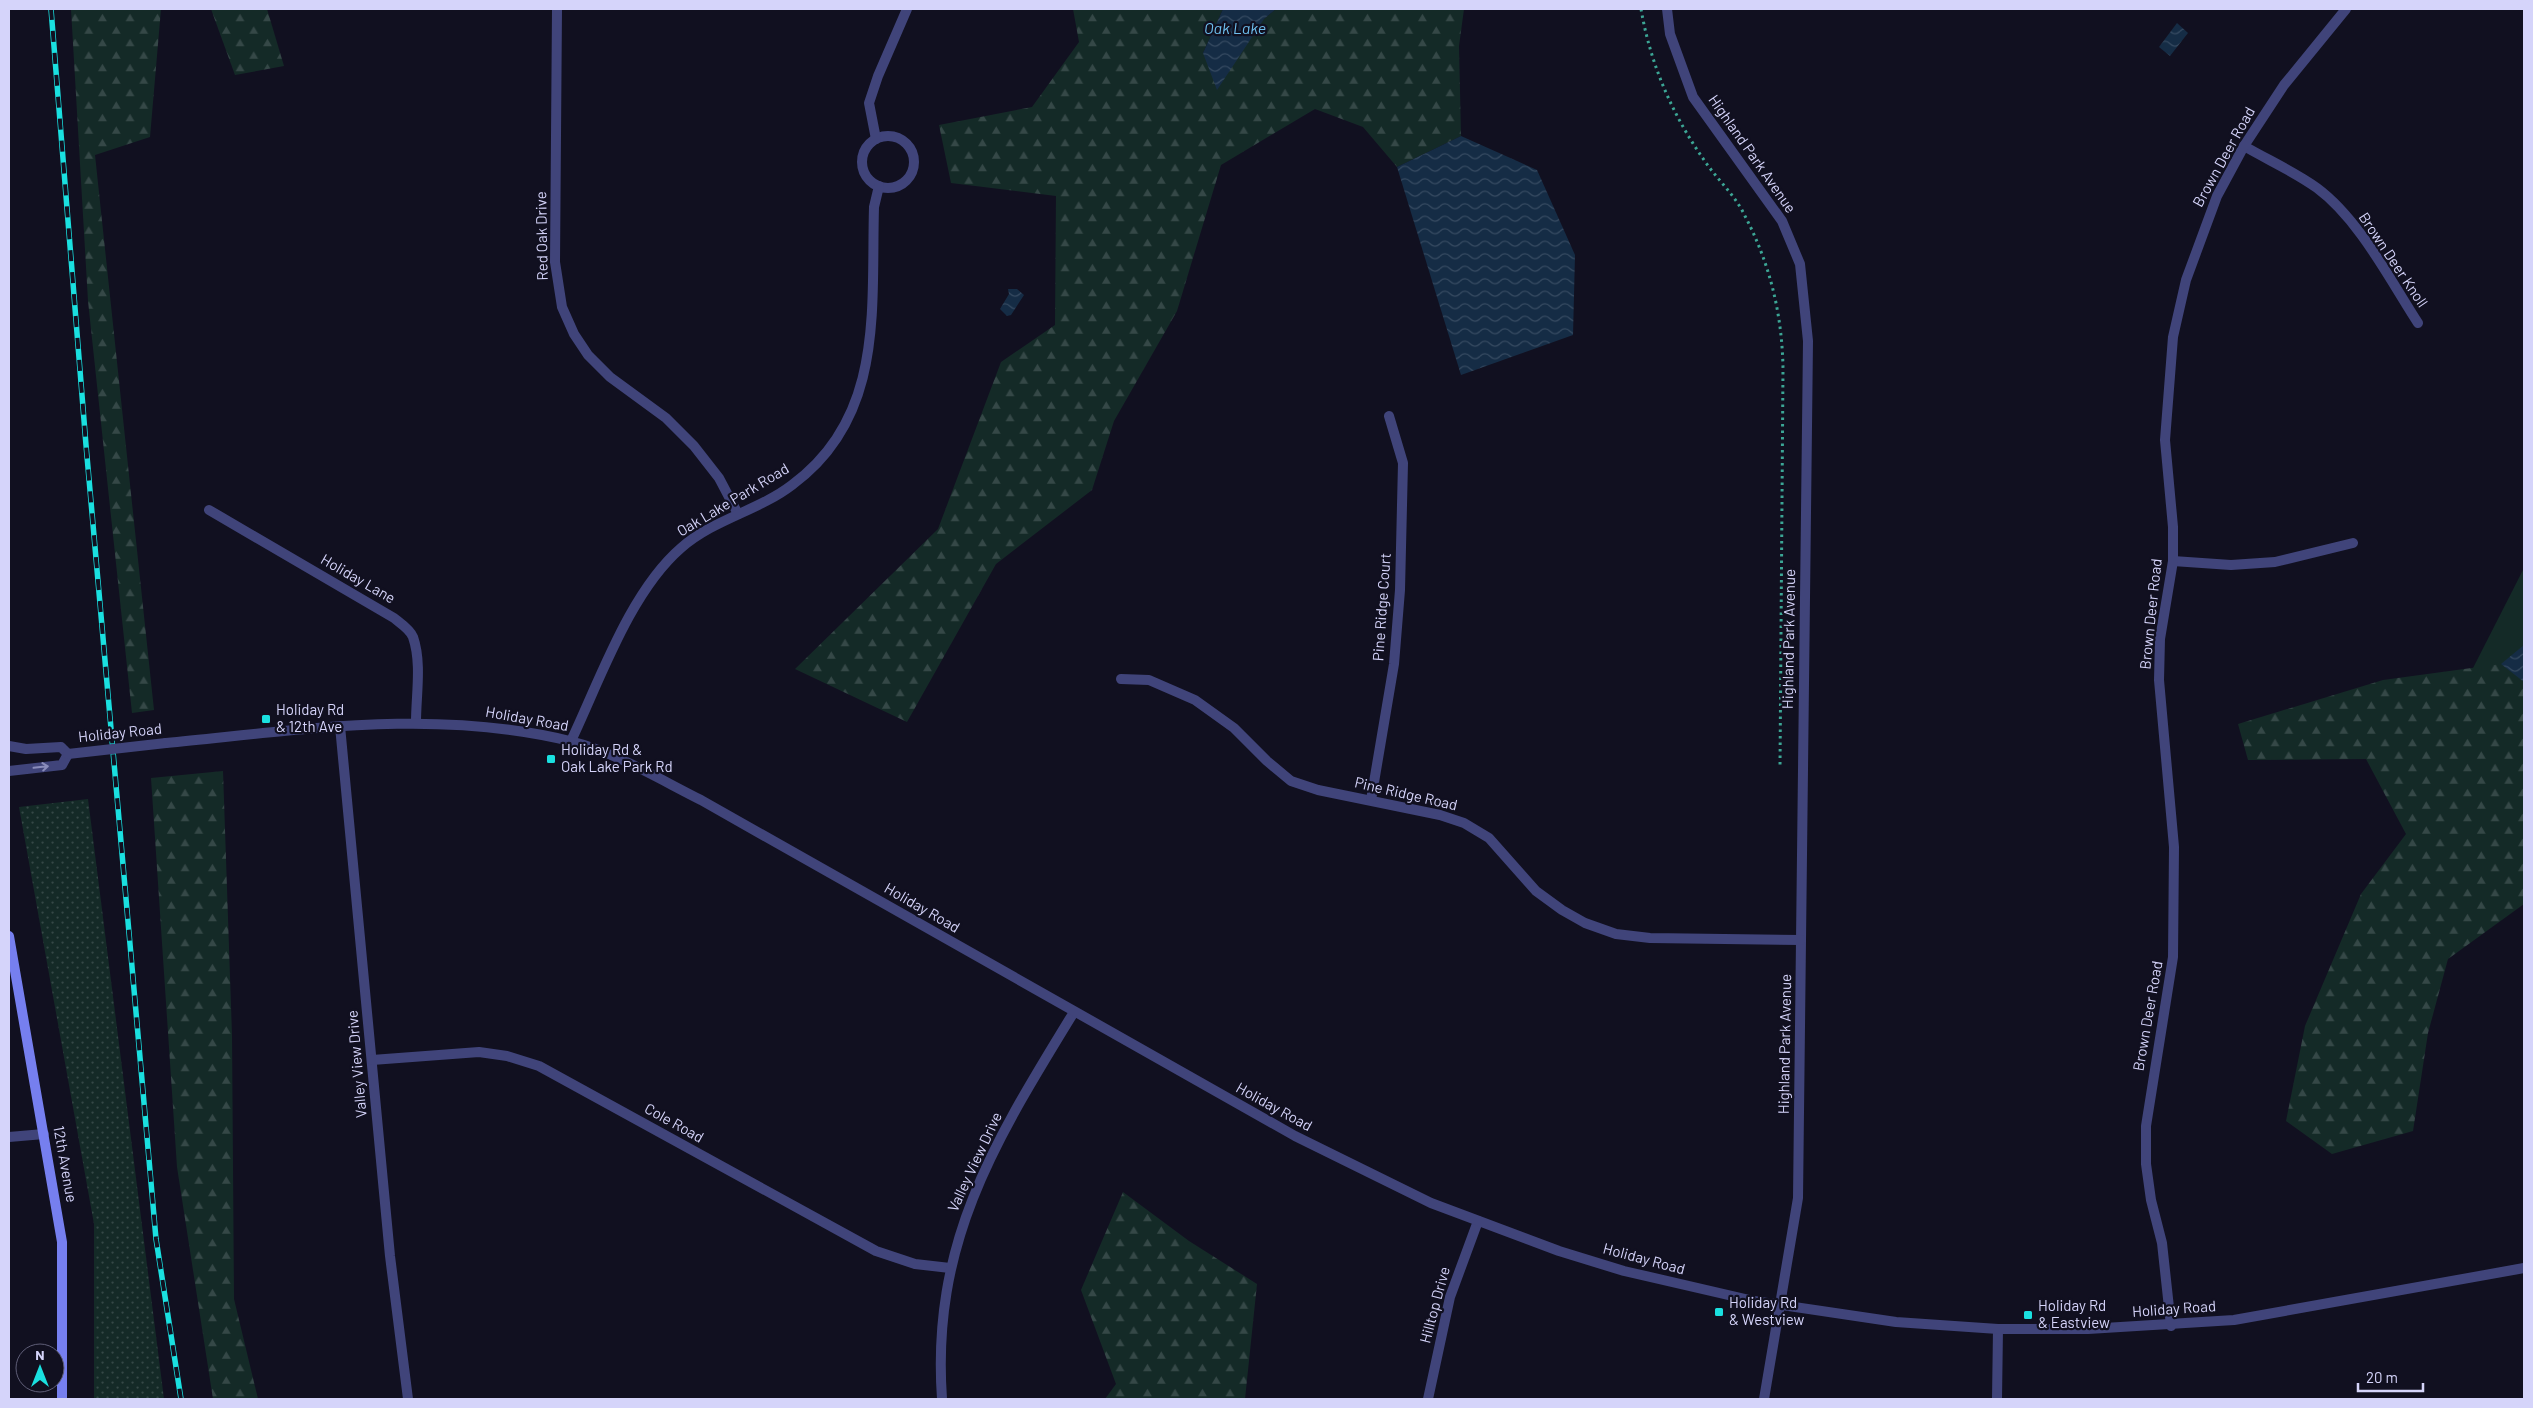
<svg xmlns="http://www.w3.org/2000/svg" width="2533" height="1408" viewBox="0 0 2533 1408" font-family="Barlow,sans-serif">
	<defs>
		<pattern id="forest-firs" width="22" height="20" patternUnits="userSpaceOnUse" patternTransform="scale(1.25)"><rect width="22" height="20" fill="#142a27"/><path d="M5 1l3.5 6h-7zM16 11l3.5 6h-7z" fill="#354847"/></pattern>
		<pattern id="park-dots" width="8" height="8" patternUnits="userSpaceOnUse" patternTransform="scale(1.25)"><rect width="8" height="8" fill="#142a27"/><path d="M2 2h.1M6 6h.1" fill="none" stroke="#354847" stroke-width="1.8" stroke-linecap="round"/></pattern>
		<pattern id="water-waves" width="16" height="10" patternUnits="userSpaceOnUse" patternTransform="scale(1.25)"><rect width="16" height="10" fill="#152c45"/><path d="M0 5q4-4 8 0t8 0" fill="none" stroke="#364a61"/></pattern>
	</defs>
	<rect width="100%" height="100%" fill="#111020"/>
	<!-- green -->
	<path fill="#142a27" d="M2524,568V724L2445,723Z"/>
	<!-- forest -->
	<g fill="url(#forest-firs)">
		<path d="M71,9H161L150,137L95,155L154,710L132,713L88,301Z"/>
		<path d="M211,9H267L284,66L235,75Z"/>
		<path d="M1073,9H1223L1203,53L1264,19L1276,9H1464L1459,46L1461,136L1397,167L1363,127L1315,109L1221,165L1177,311L1114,421L1092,490L996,564L907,722L795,669L938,529L1001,362L1055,325L1056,196L951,183L939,125L1032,107L1079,42Z"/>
		<path d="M2501,664L2524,682V904L2448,959L2428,1033L2413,1131L2332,1154L2286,1121L2305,1026L2361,894L2406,834L2366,759L2248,760L2238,724L2383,680Z"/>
		<path d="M223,771L232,1035L234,1299L258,1399H213L177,1167L151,778Z"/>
		<path d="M1123,1192L1189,1241L1257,1284L1245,1399H1105L1116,1384L1081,1290Z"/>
	</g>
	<!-- park -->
	<path fill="url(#park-dots)" d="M88,799L164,1399H94V1224L19,807Z"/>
	<!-- water -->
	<g fill="url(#water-waves)">
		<path d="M1223,9H1276L1264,19L1217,90L1203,53Z"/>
		<path d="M2177,23L2188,33L2170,56L2159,47Z"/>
		<path d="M1461,136L1537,170L1575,255L1573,335L1461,375L1397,167Z"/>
		<path d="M1008,289H1017L1024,295L1011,315L1007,316L1000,309L1009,294Z"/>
		<path d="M2524,645V682L2501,664Z"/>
	</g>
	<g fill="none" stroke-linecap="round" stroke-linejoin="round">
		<!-- path -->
		<path stroke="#3ca695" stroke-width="3" stroke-dasharray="2.5 4" stroke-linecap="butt" d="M1641,9C1651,67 1674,119 1709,167C1721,183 1736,197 1745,216C1770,264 1782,314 1783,368L1780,767"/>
		<!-- service -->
		<path stroke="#40447a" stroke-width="10" d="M9,1137L44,1134"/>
		<!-- minor -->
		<g stroke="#40447a" stroke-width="10">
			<path d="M557,9L555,262L562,307L574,334L588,355L610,377L666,418L694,446L719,478L738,514"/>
			<path d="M1667,9L1670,34L1693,97L1782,221L1800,264L1808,341L1798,1198L1764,1399"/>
			<circle cx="888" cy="162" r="26"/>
			<path d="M876,139L869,103L878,76L907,9"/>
			<path d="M2244,146C2268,160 2295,172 2317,188C2359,219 2390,280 2418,323"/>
			<path d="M209,510L394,618C400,623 410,629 413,637C422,663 416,695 416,722"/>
			<path d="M2173,561L2231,565L2275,562L2353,543"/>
			<path d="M1121,679L1149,680L1195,700L1234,728L1267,761L1291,781L1318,790L1440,815L1464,823L1489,838L1536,891L1562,910L1585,923L1616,934L1650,938L1801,940"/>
			<path d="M340,726L390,1256L408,1399"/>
			<path d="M571,741C600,680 630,592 681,548C714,519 758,511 792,485C885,417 871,309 874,207L879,186"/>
			<path d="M1371,800L1394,664L1400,590L1403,463L1389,416"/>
			<path d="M372,1060L479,1052L507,1056L539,1066L876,1251L915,1264L950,1268"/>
			<path d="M2171,1326L2162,1243L2151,1200L2146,1164V1126L2173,957L2174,847L2159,680L2160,639L2173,561V527L2165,440L2173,337L2186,280L2217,196L2244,146L2284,85L2346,9"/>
			<path d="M942,1399C931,1242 995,1141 1074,1012"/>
			<path d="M1428,1399L1450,1297L1478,1221"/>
			<path d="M1997,1399L1998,1329"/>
		</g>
		<!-- tertiary -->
		<g stroke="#40447a" stroke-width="10">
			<path d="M166,743C302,730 434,708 570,741C615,752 659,779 701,800L1295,1136L1431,1203L1559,1251L1624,1271L1754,1301L1896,1322L1998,1329H2088L2234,1320L2524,1268"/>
			<path d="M9,746L26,749L61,747L68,754L62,765L9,771"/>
		</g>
		<!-- secondary -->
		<path stroke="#767fef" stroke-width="10" d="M9,936L62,1242V1399"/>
		<defs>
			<path id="rail" d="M51,9L86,445L156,1239L181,1399"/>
		</defs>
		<!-- rail casing -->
		<use href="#rail" stroke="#1ae0e0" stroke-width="5.5"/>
		<!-- rail -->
		<use href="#rail" stroke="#111020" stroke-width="4" stroke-dasharray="11" stroke-linecap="butt"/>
		<!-- tertiary-bridge -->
		<path stroke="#40447a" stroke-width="10" d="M68,754L166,743"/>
	</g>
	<!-- one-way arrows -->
	<defs><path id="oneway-shaft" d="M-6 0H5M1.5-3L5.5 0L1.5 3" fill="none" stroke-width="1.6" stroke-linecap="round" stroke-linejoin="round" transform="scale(1.25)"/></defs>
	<use stroke="#8a8cba" href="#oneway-shaft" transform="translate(41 767) rotate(-6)"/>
	<!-- markers -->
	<g fill="#1ae0e0" stroke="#111020" stroke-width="2">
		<rect x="261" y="714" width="10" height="10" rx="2.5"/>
		<rect x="546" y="754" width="10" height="10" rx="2.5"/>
		<rect x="1714" y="1307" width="10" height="10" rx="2.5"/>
		<rect x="2023" y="1310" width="10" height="10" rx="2.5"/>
	</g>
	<g text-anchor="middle" stroke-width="4.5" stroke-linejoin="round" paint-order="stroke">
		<!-- street labels -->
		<g font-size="15" fill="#d5d4fa" stroke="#111020">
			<text transform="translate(1752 154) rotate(55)" y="5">Highland Park Avenue</text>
			<text transform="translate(2224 157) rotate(-61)" y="5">Brown Deer Road</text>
			<text transform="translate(542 236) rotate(-91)" y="5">Red Oak Drive</text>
			<text transform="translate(2393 260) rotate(56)" y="5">Brown Deer Knoll</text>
			<text transform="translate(733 500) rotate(-31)" y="5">Oak Lake Park Road</text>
			<text transform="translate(358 579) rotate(30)" y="5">Holiday Lane</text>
			<text transform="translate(1382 607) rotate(-86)" y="5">Pine Ridge Court</text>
			<text transform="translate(2151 614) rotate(-84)" y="5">Brown Deer Road</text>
			<text transform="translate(1789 639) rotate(-89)" y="5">Highland Park Avenue</text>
			<text transform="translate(527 719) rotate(10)" y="5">Holiday Road</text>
			<text transform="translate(120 733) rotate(-6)" y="5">Holiday Road</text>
			<text transform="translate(1406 794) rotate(13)" y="5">Pine Ridge Road</text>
			<text transform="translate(922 908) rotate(30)" y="5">Holiday Road</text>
			<text transform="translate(2148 1016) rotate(-80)" y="5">Brown Deer Road</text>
			<text transform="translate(1785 1044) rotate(-89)" y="5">Highland Park Avenue</text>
			<text transform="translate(357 1064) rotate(-95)" y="5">Valley View Drive</text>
			<text transform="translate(1274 1107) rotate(29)" y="5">Holiday Road</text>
			<text transform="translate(674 1123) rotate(29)" y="5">Cole Road</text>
			<text transform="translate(975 1162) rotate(-65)" y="5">Valley View Drive</text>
			<text transform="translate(65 1164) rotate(80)" y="5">12th Avenue</text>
			<text transform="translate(1644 1259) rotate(15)" y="5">Holiday Road</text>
			<text transform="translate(1435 1305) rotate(-75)" y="5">Hilltop Drive</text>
			<text transform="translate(2174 1309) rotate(-4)" y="5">Holiday Road</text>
		</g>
		<!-- poi labels -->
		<g font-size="15" fill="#d5d4fa" stroke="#111020" text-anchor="start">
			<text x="276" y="715">Holiday Rd<tspan x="276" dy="17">&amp; 12th Ave</tspan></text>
			<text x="561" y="755">Holiday Rd &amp;<tspan x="561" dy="17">Oak Lake Park Rd</tspan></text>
			<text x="1729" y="1308">Holiday Rd<tspan x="1729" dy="17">&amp; Westview</tspan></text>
			<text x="2038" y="1311">Holiday Rd<tspan x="2038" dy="17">&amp; Eastview</tspan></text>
		</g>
		<!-- water labels -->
		<g font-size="16" font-style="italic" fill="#6ebfee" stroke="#111020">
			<text x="1235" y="34">Oak Lake</text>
		</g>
	</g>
	<!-- border -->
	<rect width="2533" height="1408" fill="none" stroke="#d5d4fa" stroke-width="20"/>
	<!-- north arrow -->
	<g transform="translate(40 1368)"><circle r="24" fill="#111020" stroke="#5f5e77"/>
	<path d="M0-4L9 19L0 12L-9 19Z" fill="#1ae0e0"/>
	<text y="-8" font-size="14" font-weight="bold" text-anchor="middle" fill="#d5d4fa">N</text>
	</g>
	<!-- scale -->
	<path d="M2358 1383v8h65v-8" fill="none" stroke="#d5d4fa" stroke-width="2.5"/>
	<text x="2366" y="1383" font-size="15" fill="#d5d4fa" stroke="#111020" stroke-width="4" paint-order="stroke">20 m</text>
</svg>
